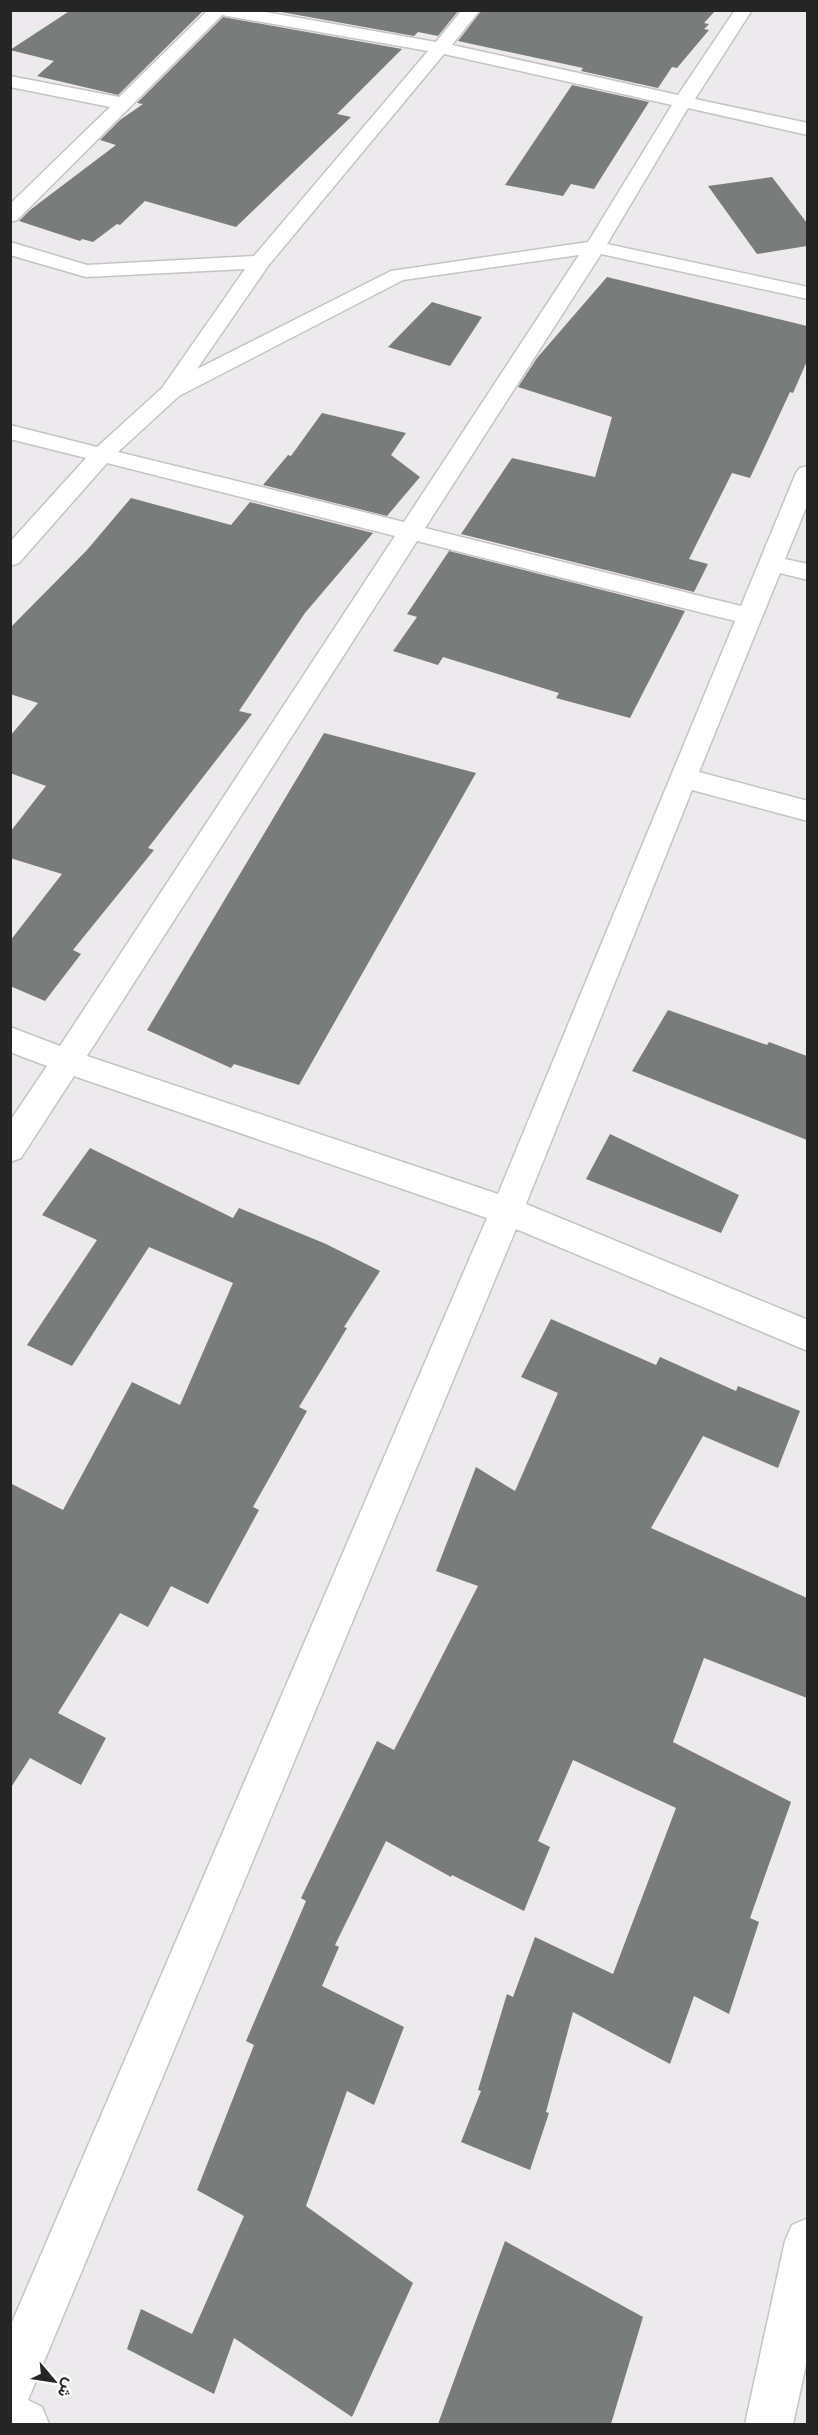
<svg xmlns="http://www.w3.org/2000/svg" width="818" height="2435" viewBox="0 0 818 2435" font-family="'Nunito Sans',Vazirmatn,sans-serif">
	<rect width="100%" height="100%" fill="#edeaed"/>
	<!-- building -->
	<g fill="#787c7a">
		<path d="M71,10H204L118,95L37,76L54,61L10,50Z"/>
		<path d="M270,10H459L438,36L418,32L414,36Z"/>
		<path d="M482,10H716L704,23L709,24L704,29L709,30L677,68L672,67L658,88L581,71L583,68L458,41Z"/>
		<path d="M223,17L402,49L337,114L351,117L236,227L145,201L120,225L117,224L93,242L82,239L80,241L19,221L30,210L116,145L100,140L120,120L143,104L137,103Z"/>
		<path d="M572,85L649,102L594,189L571,184L563,196L505,185Z"/>
		<path d="M772,177L807,223V246L757,254L708,186Z"/>
		<path d="M607,277L807,326V361L793,393L790,392L750,478L732,473L689,559L708,564L694,592L461,534L512,458L595,477L612,417L518,387L537,358Z"/>
		<path d="M432,302L482,317L450,366L388,347Z"/>
		<path d="M322,413L406,433L391,455L420,477L387,516L263,485L288,455L291,456Z"/>
		<path d="M131,498L231,525L250,502L373,533L305,613L239,711L252,714L148,848L154,850L73,950L81,954L45,1001L10,986V941L62,874L10,858V832L46,786L10,773V736L38,703L10,694V628L87,550Z"/>
		<path d="M449,551L685,611L630,718L556,698L559,693L443,657L438,665L393,651L417,617L407,614Z"/>
		<path d="M324,733L476,773L299,1085L234,1064L231,1068L147,1030Z"/>
		<path d="M668,1010L767,1045L769,1042L807,1056V1140L632,1071Z"/>
		<path d="M610,1134L739,1195L721,1233L586,1179Z"/>
		<path d="M90,1148L233,1218L239,1208L326,1244L380,1271L344,1327L347,1328L299,1407L307,1411L253,1507L259,1510L208,1604L171,1586L148,1627L120,1613L58,1713L106,1738L81,1785L30,1758L10,1789V1483L63,1510L132,1382L180,1405L233,1283L149,1247L72,1366L27,1345L97,1240L42,1215Z"/>
		<path d="M551,1319L656,1365L660,1357L736,1391L738,1386L800,1411L778,1468L703,1436L651,1528L807,1598V1698L704,1658L673,1742L791,1802L750,1918L759,1922L729,2014L694,1996L670,2064L573,2012L546,2112L549,2113L530,2170L461,2142L481,2091L478,2090L507,1994L513,1997L535,1937L613,1974L676,1808L573,1760L538,1841L550,1847L524,1911L452,1875L451,1877L386,1841L335,1945L339,1947L322,1986L404,2027L374,2105L347,2091L306,2206L413,2283L352,2417L234,2338L214,2394L127,2349L141,2309L192,2334L244,2216L197,2190L254,2045L246,2041L306,1901L301,1898L377,1741L394,1750L478,1586L436,1571L476,1467L515,1491L558,1393L521,1377Z"/>
		<path d="M505,2241L643,2317L611,2424H438Z"/>
	</g>
	<g fill="none" stroke-linecap="round" stroke-linejoin="round">
		<defs>
			<g id="street">
				<path d="M208,10H254L436,42L462,10H480L452,45L678,95L735,10H752L695,99L808,123V135L688,108L607,244L808,287V299L601,254L425,528L741,606L796,473L800,468L808,466V503L785,559L808,564V580L780,573L699,772L808,801V821L692,790L526,1204L808,1320V1351L516,1229L28,2400L42,2407L49,2424H10V2327L487,1218L74,1076L21,1158L10,1162V1121L47,1066L10,1052V1027L60,1046L395,536L107,463L19,563L10,566V542L86,458L10,439V425L97,447L162,388L245,269L86,277L10,255V242L87,265L254,256L428,51L222,15L17,220L10,222V204L110,107L10,87V76L119,97ZM444,54L672,105L588,242L391,271L197,369L268,266ZM579,255L404,522L118,452L179,396L403,280ZM417,541L735,621L498,1194L87,1056Z"/>
				<path d="M808,2218V2356L793,2424H745L785,2241L792,2225Z"/>
			</g>
		</defs>
		<!-- street casing -->
		<use href="#street" stroke="#c6c3c6" stroke-width="3"/>
		<!-- street -->
		<use href="#street" fill="#fff" fill-rule="evenodd"/>
	</g>
	<!-- border -->
	<rect width="818" height="2435" fill="none" stroke="#262526" stroke-width="24"/>
	<!-- north arrow -->
	<g transform="translate(54 2381) rotate(119)" stroke="#ffffff" stroke-width="4.5" paint-order="stroke">
	<path d="M0-4.5L10 22L0 15L-10 22Z" fill="#262526"/>
	<text y="-9" font-size="16" font-weight="bold" text-anchor="middle" fill="#262526">ش</text>
	</g>
</svg>
